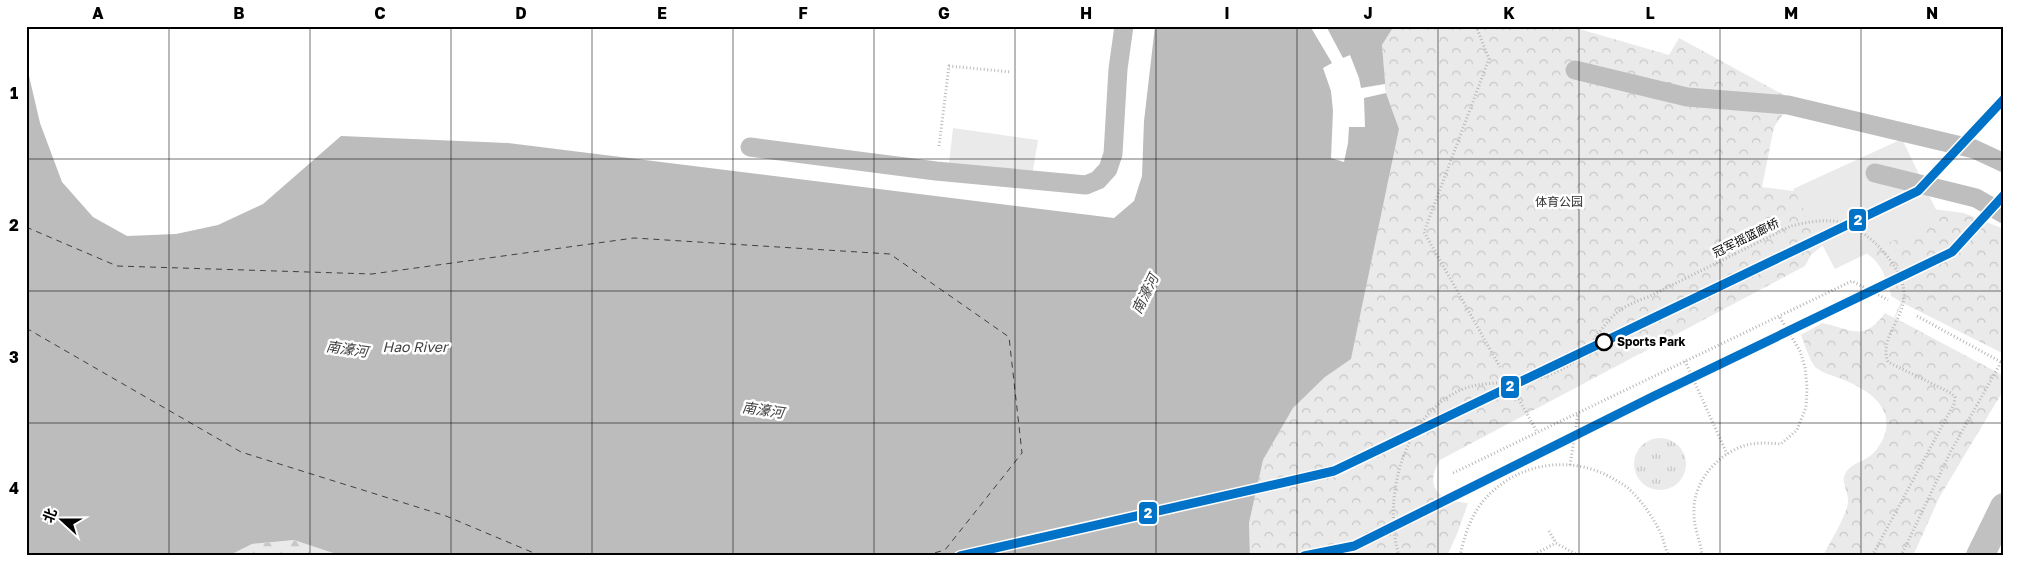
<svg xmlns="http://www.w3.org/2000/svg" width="2030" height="582" viewBox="0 0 2030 582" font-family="'Golos Text','Noto Sans SC',sans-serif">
	<defs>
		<pattern id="grass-tufts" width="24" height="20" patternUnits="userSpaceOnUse" patternTransform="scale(1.25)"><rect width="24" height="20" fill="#eaeaea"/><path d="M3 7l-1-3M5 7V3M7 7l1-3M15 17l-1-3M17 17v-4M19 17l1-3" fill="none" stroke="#c7c7c7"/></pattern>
		<pattern id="forest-firs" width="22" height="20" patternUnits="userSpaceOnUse" patternTransform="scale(1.25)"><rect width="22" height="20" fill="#eaeaea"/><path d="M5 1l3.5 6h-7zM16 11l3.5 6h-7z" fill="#c7c7c7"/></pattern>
		<pattern id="park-crowns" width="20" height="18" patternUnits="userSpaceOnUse" patternTransform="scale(1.25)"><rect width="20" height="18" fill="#eaeaea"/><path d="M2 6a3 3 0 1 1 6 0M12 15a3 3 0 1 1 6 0" fill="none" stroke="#c7c7c7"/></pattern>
	</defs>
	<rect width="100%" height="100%" fill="#fff"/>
	<!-- grass -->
	<circle fill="url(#grass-tufts)" cx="1660" cy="464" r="26"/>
	<!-- forest -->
	<path fill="url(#forest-firs)" d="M294,540L342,556H228L252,544Z"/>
	<!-- park -->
	<path fill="url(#park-crowns)" d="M1394,26H1569L1669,55L1679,38L1793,100L1774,127L1762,187L1964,213L2004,229V354L1903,303L1895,318L2004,376L2003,391L1939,498L1913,556H1823C1829,544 1849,512 1848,500C1848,492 1841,482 1845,474C1851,463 1861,463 1870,456C1876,452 1882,442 1885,434C1894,404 1863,387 1839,378C1831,375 1822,373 1815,367C1809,359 1805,345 1801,335L1822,323C1851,328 1862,344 1885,313L1894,318L1901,302L1891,296C1889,281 1880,261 1866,253C1855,247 1840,244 1829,240L1811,255L1805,266L1440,460C1423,487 1440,502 1468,503L1457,534L1447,556H1250L1249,523L1263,460L1293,408L1325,377L1351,358L1399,129L1386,93L1382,45Z"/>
	<!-- garden -->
	<g fill="#eaeaea">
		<path d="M953,128L1038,140L1031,182L948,172Z"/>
		<path d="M1902,139L1940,218L1835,269L1793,189Z"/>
	</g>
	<!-- water -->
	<path fill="#bcbcbc" d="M1155,26H1394L1382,45L1386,93L1399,129L1351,359L1325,377L1293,408L1263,460L1249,523L1250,556H342L294,540L252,544L228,556H26V63L40,123L62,182L93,217L127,236L176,234L218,225L263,204L341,136L507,143L1114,218L1134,201L1142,176L1144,121Z"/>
	<!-- pier -->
	<path fill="#fff" d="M1310,26H1326L1343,58L1350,55L1359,78L1361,88L1385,84L1386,93L1364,98L1365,127H1349L1348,143L1344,162L1331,158L1333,111L1331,91L1323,68L1332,63Z"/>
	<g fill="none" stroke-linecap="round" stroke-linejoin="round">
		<!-- ferry -->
		<g stroke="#404040" stroke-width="1" stroke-dasharray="6 5" stroke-linecap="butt">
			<path d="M26,227L117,266L372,274L634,238L890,254L1009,337L1022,453L945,550L923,556"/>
			<path d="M26,328L241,452L446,516L541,556"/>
		</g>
		<!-- path -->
		<g stroke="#b8b8b8" stroke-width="3" stroke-dasharray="1 2.5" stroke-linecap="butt">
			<path d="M1476,26L1489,59L1424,232L1500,367"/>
			<path d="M939,146L949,66L1011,72"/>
			<path d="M1917,316L2001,362"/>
			<path d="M1685,361L1727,454"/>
			<path d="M1517,396L1537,432"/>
			<path d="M1570,465L1578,413"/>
			<path d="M1453,473L1852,281L1888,300"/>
			<path d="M1549,531L1556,543L1579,556"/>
			<path d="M1460,556C1464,537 1471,515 1484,500C1516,463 1570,454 1612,478C1617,481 1623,484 1628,488C1642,501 1653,517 1661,534C1664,541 1665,549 1669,556"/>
			<path d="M1531,556L1556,543"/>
			<path d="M1702,556C1701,542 1694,529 1694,514C1692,484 1715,456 1743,446C1755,442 1768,443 1781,444L1797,430L1806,407L1807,387L1805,367L1800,351L1779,316"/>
			<path d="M1901,556L1951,451L2004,357"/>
		</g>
		<!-- lane -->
		<g stroke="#bebebe" stroke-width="19">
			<path d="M1575,70L1687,97L1788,105L1974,149L2004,163"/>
			<path d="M750,147L936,171L1086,185L1098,180L1108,169L1113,154L1118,69L1124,26"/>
			<path d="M1875,173L1976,198L2004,214"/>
		</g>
		<!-- secondary -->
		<path stroke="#c1c1c1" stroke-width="28" d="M1980,556L2004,507"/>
		<!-- path-bridge -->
		<path stroke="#b8b8b8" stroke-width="3" stroke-dasharray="1 2.5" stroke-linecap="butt" d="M1399,556C1382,498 1403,414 1463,389C1486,380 1511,385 1534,380C1545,377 1557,372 1566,367C1587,356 1596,333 1612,317C1622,307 1634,302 1648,297L1791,226C1807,222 1829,218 1844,223C1869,231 1906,269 1904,297C1903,320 1879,339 1888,362L1951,393L1955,397L1954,404L1872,556"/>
		<defs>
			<g id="metro-1">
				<path d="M960,556L1334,471L1918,191L2004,99"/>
				<path d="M1304,556L1354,546L1652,397L1952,252L2004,195"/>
			</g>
		</defs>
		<!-- metro-1 casing -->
		<use href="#metro-1" stroke="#fff" stroke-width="12"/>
		<!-- metro-1 -->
		<use href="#metro-1" stroke="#0072c8" stroke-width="9"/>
	</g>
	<!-- grid -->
	<path fill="none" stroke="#000" stroke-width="1" stroke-opacity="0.55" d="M169,26V556M310,26V556M451,26V556M592,26V556M733,26V556M874,26V556M1015,26V556M1156,26V556M1297,26V556M1438,26V556M1579,26V556M1720,26V556M1861,26V556M26,159H2004M26,291H2004M26,423H2004"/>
	<!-- markers -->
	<circle fill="#fff" stroke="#000" stroke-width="2.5" cx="1604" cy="342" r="8"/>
	<g text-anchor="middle" stroke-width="5" stroke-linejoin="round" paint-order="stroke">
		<!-- park labels -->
		<g font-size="12" fill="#2f2f2f" stroke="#fff">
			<text x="1559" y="206">体育公园</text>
		</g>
		<!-- street labels -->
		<g font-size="12" fill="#000" stroke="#fff">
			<text transform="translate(1746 238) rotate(-26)" y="4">冠军摇篮廊桥</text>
		</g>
		<!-- stop labels -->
		<g font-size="12" font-weight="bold" fill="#000" stroke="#fff" text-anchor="start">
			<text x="1617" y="346">Sports Park</text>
		</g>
		<!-- water labels -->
		<g font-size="14" font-style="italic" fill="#404040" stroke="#fff">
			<text transform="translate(1145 294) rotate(-64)" y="5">南濠河</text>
			<text x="415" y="352">Hao River</text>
			<text transform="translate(347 349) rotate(8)" y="5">南濠河</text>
			<text transform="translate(763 410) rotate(8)" y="5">南濠河</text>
		</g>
	</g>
	<g stroke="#fff" stroke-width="2">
		<rect x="1848" y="208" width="19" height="24" rx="5" fill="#0072c8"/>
		<rect x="1500" y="375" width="20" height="24" rx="5" fill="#0072c8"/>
		<rect x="1138" y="501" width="20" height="24" rx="5" fill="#0072c8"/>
	</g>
	<g font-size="14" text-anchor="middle" font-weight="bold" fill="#fff">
		<text x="1858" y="225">2</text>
		<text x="1510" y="391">2</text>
		<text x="1148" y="518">2</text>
	</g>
	<!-- border -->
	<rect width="2030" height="582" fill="none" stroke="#ffffff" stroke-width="55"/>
	<!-- north arrow -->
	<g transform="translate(62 520) rotate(291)" stroke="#ffffff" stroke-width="4" paint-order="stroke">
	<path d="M0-4L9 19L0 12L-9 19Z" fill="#000000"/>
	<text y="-8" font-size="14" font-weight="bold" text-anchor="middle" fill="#000000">北</text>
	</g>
	<rect x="28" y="28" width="1974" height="526" fill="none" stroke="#000" stroke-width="2"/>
	<g font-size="16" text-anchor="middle" font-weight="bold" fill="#000">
		<text x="98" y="19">A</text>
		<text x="239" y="19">B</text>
		<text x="380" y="19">C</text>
		<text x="521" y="19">D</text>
		<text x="662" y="19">E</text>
		<text x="803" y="19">F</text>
		<text x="944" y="19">G</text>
		<text x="1086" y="19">H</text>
		<text x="1227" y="19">I</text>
		<text x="1368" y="19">J</text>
		<text x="1509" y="19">K</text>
		<text x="1650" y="19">L</text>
		<text x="1791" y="19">M</text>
		<text x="1932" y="19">N</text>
		<text x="14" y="99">1</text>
		<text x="14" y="231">2</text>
		<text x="14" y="363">3</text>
		<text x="14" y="494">4</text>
	</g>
</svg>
